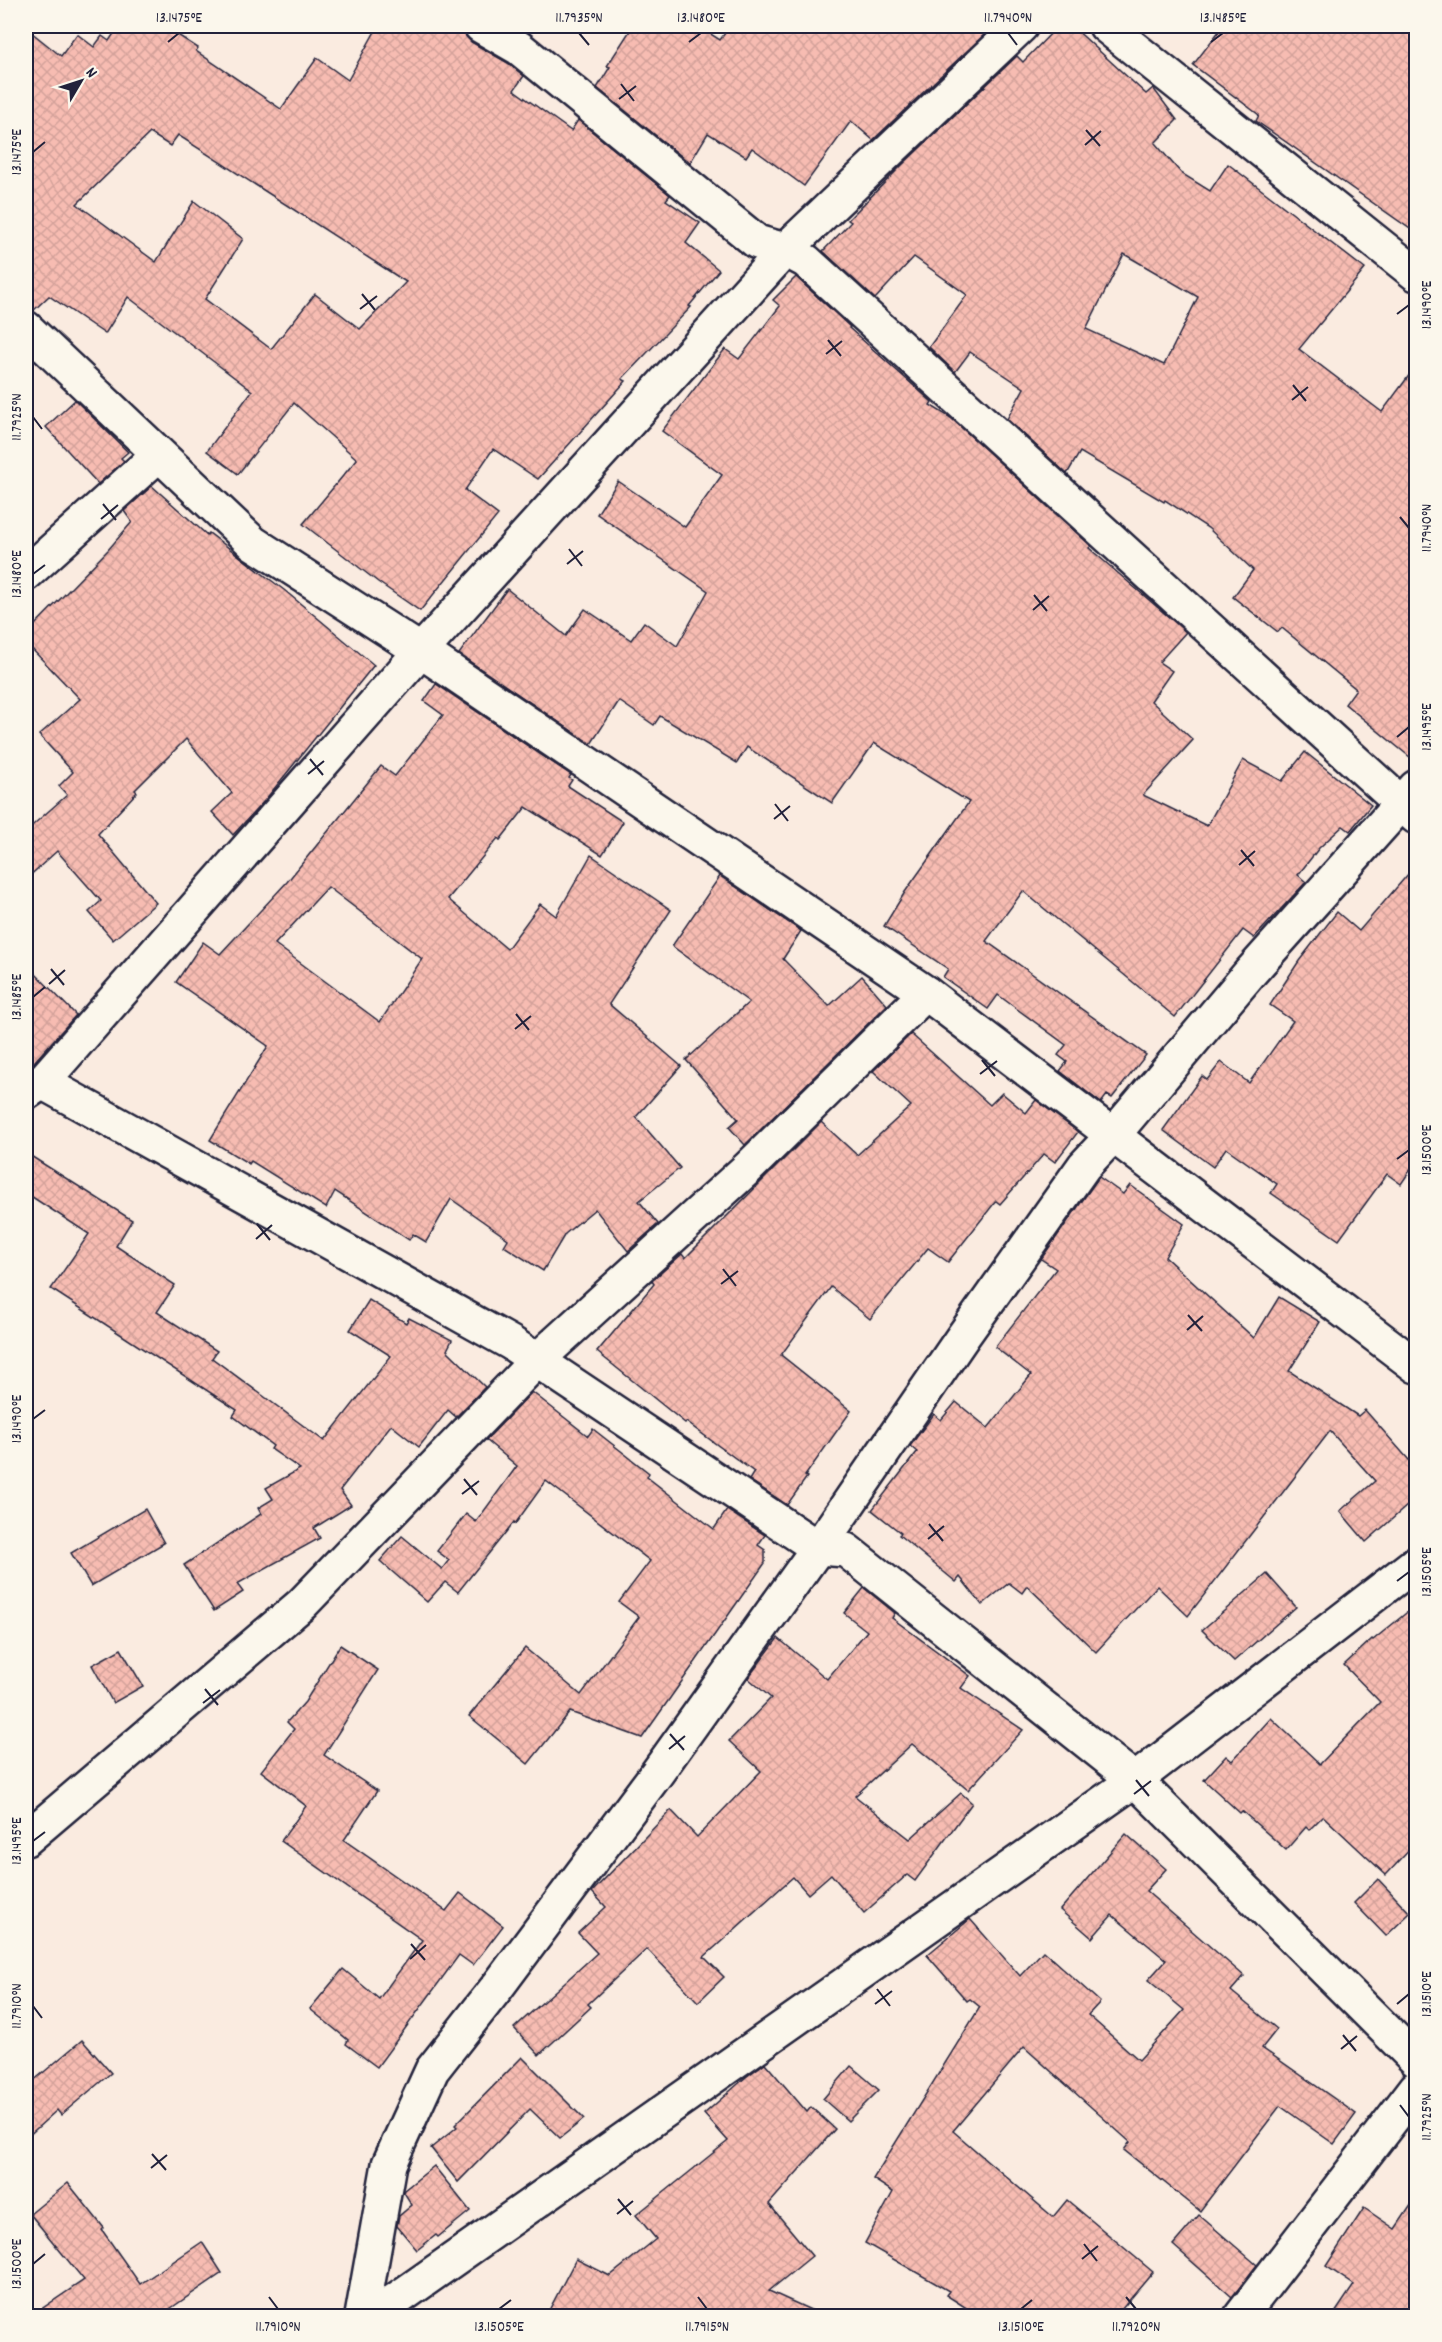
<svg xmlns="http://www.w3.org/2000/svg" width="1442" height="2342" viewBox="0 0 1442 2342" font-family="Dekko,sans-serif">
	<defs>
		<pattern id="building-cross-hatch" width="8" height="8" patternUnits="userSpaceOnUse" patternTransform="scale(1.5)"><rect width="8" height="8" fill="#f7bcb2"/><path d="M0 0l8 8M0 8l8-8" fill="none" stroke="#d3a19a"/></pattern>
	</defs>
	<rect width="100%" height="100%" fill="#faebe0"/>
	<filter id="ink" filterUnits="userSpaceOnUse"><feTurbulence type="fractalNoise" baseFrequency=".0167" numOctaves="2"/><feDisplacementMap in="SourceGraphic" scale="12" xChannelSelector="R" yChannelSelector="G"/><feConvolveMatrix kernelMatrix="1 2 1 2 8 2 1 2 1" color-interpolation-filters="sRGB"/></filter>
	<g filter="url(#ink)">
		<!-- building -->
		<g fill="url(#building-cross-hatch)" stroke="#22223b" stroke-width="1.5" fill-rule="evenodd">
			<path d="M119,26H164L198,48L196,51L281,109L317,58L348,80L378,26H462L465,35L471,42L508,63L524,76L514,90L571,131L578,120L670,195L666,200L700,223L686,243L719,270L689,306L691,307L622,379L626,381L538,479L493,449L465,490L498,515L420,611L378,582L303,524L357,459L294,403L238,474L207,451L252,391L222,368L128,297L105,334L49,296L33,311L26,310V28L61,56L77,34L94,47L102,36L109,41ZM150,133L170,146L178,135L406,282L360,329L315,294L271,349L205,299L243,239L194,201L156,262L77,204Z"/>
			<path d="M633,26H698L720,40L730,26H985L989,30L873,140L851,121L804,186L752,148L746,157L708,133L690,163L597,88L610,67L607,66Z"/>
			<path d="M1058,26H1072L1146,94L1153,88L1177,120L1155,143L1181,173L1210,191L1228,164L1365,269L1299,349L1382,412L1416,366V762L1345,704L1356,689L1282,628L1278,632L1233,597L1253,570L1208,528L1165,500L1164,502L1080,452L1067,474L1007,419L1024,388L970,352L955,372L929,347L967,295L914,257L875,299L823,251L851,222L848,220L902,165L1017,56L1023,62ZM1124,254L1198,297L1164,365L1086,329Z"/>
			<path d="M1223,26H1416V233L1256,121L1259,115L1193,65Z"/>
			<path d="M796,277L850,327L849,328L932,402L930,405L951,418L1091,546L1089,548L1186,632L1159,662L1172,671L1151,701L1193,740L1143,795L1207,826L1243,760L1282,781L1305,752L1371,805L1350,831L1343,826L1319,848L1298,875L1306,882L1254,938L1243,930L1175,1017L1023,891L986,941L1146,1055L1112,1098L1107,1095L1101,1103L1060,1071L1067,1062L1058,1055L1066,1045L998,995L988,1009L943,977L948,969L884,926L905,892L969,802L874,743L832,803L747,747L737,763L660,716L654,725L619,701L591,744L459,654L507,589L566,636L585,609L631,640L644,622L677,646L708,591L597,514L618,481L685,527L722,475L662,431L725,349L739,359L780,306L773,300Z"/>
			<path d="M75,400L128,452L121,458L124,461L98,484L46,427Z"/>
			<path d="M152,486L207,535L209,533L284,590L374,665L265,800L233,835L212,812L232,793L186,739L135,790L137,792L98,834L156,903L113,940L89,912L101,901L57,851L26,879V831L67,795L59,786L73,772L39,735L80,699L26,643V634L108,550L132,522L124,511Z"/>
			<path d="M436,684L571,775L569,778L572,780L568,786L623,822L602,855L526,807L500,840L498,838L448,899L507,949L540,904L556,916L591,855L671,910L609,1004L681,1066L636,1117L680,1168L639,1201L658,1224L628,1251L595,1209L565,1234L543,1271L504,1246L508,1239L451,1199L426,1242L413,1234L409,1240L335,1191L326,1208L251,1161L249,1164L210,1140L268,1046L176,982L203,942L220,954L287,882L381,766L395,776L443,715L424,701ZM328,887L422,959L380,1022L275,944Z"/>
			<path d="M1416,865V1162L1401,1184L1387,1174L1339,1240L1271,1193L1277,1184L1226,1148L1213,1167L1163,1130L1202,1076L1207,1080L1221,1062L1249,1083L1293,1021L1270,1005L1299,961L1337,912L1359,931Z"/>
			<path d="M720,876L801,931L783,959L829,1006L862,976L887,1005L745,1145L729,1127L738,1119L686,1060L749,1002L672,946Z"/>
			<path d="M26,964L76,1015L26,1071Z"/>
			<path d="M911,1034L990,1105L1002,1093L1026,1113L1036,1100L1078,1132L1055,1162L1044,1154L1000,1204L996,1201L948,1262L928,1248L870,1319L831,1287L781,1355L851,1411L805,1476L807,1477L787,1505L749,1480L754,1472L686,1422L685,1423L597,1352L654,1284L652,1281L682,1254L685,1258L821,1122L857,1155L911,1106L873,1071Z"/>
			<path d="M26,1153L132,1220L116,1246L175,1285L157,1312L217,1351L212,1358L324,1441L391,1356L350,1330L369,1300L406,1323L409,1318L452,1340L447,1350L485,1387L456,1417L448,1410L419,1447L391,1425L340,1490L351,1505L314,1528L320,1538L237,1584L243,1592L214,1611L184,1565L261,1514L258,1508L273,1499L266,1488L300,1469L271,1449L273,1446L233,1416L237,1410L51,1289L89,1234L26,1193Z"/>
			<path d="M1099,1177L1123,1194L1130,1185L1184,1224L1165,1257L1254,1338L1279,1297L1320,1322L1289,1371L1358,1416L1365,1410L1416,1468V1498L1366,1542L1340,1511L1375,1481L1330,1431L1188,1616L1157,1586L1096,1652L1027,1586L1022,1593L1009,1583L982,1605L960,1577L956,1582L899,1535L901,1533L872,1510L917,1452L910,1446L934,1414L941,1420L956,1402L988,1428L1031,1375L995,1347L1056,1269L1041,1259Z"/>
			<path d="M532,1392L588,1436L593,1429L649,1473L647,1477L714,1529L727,1510L765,1535L758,1545L765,1550V1563L642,1738L570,1712L528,1764L469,1716L525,1648L581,1695L639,1617L619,1602L650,1561L546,1481L515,1524L514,1522L458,1592L445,1582L427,1602L380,1561L402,1536L442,1569L449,1560L437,1551L466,1514L476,1522L517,1466L486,1440Z"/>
			<path d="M145,1509L164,1543L91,1586L71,1553Z"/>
			<path d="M1267,1574L1296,1607L1234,1661L1202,1630Z"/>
			<path d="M864,1588L895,1613L892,1618L970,1676L961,1688L1023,1730L968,1790L912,1744L855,1796L910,1839L961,1793L972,1803L915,1881L907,1875L864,1913L831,1874L808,1894L793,1877L704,1957L724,1977L698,2002L647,1949L588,2004L591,2007L539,2055L514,2028L597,1953L578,1933L606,1907L592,1892L671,1810L697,1837L761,1771L729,1741L771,1698L748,1678L778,1638L827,1679L867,1631L844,1613Z"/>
			<path d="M1416,1605V1843L1386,1875L1323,1816L1309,1830L1306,1827L1286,1850L1242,1811L1240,1813L1204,1780L1226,1756L1232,1761L1271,1718L1320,1764L1380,1702L1344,1665L1372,1639L1373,1640Z"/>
			<path d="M340,1645L378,1670L324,1755L377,1791L344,1840L446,1911L460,1893L503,1926L473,1965L459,1955L377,2067L346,2044L348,2040L310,2009L343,1969L379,1999L422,1940L281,1841L306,1806L261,1771L294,1729L287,1722L305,1702Z"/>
			<path d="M121,1649L143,1686L113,1703L92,1665Z"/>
			<path d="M1126,1834L1166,1869L1146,1891L1244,1976L1231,1991L1277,2029L1262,2048L1356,2114L1334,2144L1280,2106L1200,2211L1124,2150L1130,2142L1024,2047L953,2131L1053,2217L1067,2200L1153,2272L1116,2316H979L946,2295L949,2291L865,2243L893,2192L873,2179L980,2007L970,1999L967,2001L927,1955L970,1919L1020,1976L1043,1951L1100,2002L1088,2015L1139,2060L1184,2010L1148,1980L1166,1960L1112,1915L1092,1938L1060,1910Z"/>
			<path d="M1378,1879L1410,1913L1386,1936L1354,1903Z"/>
			<path d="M82,2040L111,2073L61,2115L57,2110L26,2138V2087Z"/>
			<path d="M522,2057L584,2119L560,2138L530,2109L458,2182L431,2148L457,2127L455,2125Z"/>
			<path d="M765,2063L807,2112L811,2107L835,2129L769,2204L812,2256L769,2291L824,2316H546L576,2259L610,2276L656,2239L636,2215L728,2141L704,2114L746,2077Z"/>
			<path d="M851,2066L879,2090L848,2121L823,2099Z"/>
			<path d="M434,2166L470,2211L438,2237L436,2235L417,2250L397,2226L399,2216L412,2205L403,2191Z"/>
			<path d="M68,2183L104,2228L102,2230L140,2284L202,2242L222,2273L161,2315L162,2316H31L84,2280L30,2214Z"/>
			<path d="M1416,2198V2316H1333L1354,2285L1326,2266L1364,2208L1395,2229Z"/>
			<path d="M1199,2215L1257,2265L1232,2297L1173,2245Z"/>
		</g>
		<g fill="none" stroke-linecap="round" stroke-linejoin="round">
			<defs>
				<g id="street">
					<path d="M481,26L519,48L757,242L785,250L806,261L1416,817"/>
					<path d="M1106,26L1416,274"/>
					<path d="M26,328L253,543L421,651L926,993L1416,1366"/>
					<path d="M26,574L158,455"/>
					<path d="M42,1082L511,1343L818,1548L846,1550L1135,1780L1416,2060"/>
					<path d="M26,1093L42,1082L421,651L785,250L1021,26"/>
					<path d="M26,1839L302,1604L537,1360L748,1168L926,993"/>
					<path d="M373,2316L1135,1780L1416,1563"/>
					<path d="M1241,2316L1416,2088"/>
				</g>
				<path id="secondary" d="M362,2316L389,2164L432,2070L498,1986L657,1773L818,1548L964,1335L1084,1166L1114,1134L1249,974L1416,787"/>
			</defs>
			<!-- street casing -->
			<use href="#street" stroke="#22223b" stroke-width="38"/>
			<!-- secondary casing -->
			<use href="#secondary" stroke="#22223b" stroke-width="38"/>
			<!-- street -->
			<use href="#street" stroke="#fbf7ec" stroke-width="33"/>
			<!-- secondary -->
			<use href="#secondary" stroke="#fbf7ec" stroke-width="33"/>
		</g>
	</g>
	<!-- ticks -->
	<path fill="none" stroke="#22223b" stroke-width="2" d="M579,33L589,45M1008,33L1017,45M168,42L179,33M689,42L701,33M1211,42L1223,33M621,84L634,101M619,99L636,86M1086,130L1100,146M1085,145L1101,131M33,152L45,142M362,294L375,310M360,309L377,296M1397,314L1409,305M828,340L841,356M826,354L842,341M1293,385L1306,401M1292,400L1308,387M33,417L42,429M103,504L116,520M1400,517L1409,528M101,519L118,505M569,549L582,566M567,564L583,551M33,574L45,565M1034,595L1047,611M1033,610L1049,596M1397,737L1409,727M310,759L323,775M308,774L324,761M775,804L788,821M774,819L790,806M1241,850L1254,866M1239,865L1255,851M51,969L64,985M49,984L65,970M33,997L45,987M516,1014L529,1030M515,1029L531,1016M982,1060L995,1076M980,1074L997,1061M1397,1159L1409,1150M257,1224L270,1240M256,1239L272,1225M723,1269L736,1286M721,1284L738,1271M1188,1315L1202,1331M1187,1330L1203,1316M33,1419L45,1410M464,1479L477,1495M462,1494L479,1481M929,1524L943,1541M928,1539L944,1526M1397,1581L1409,1572M205,1689L218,1705M203,1703L220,1690M670,1734L684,1750M669,1749L685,1736M1136,1780L1149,1796M1134,1794L1151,1781M33,1841L45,1832M411,1944L425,1960M410,1959L426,1945M877,1989L890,2006M875,2004L892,1991M1397,2004L1409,1994M33,2006L42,2018M1343,2035L1356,2051M1341,2049L1357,2036M1400,2105L1409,2117M152,2154L166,2170M151,2168L167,2155M618,2199L631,2215M617,2214L633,2201M1084,2244L1097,2261M1082,2259L1098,2246M33,2264L45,2254M269,2297L278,2309M698,2297L707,2309M1126,2297L1136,2309M499,2309L511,2300M1021,2309L1032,2300"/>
	<!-- margin -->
	<rect width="1442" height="2342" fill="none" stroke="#fbf7ec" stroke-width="66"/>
	<!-- north arrow -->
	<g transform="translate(81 81) rotate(51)" stroke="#fbf7ec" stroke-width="4.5" paint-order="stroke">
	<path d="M0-4.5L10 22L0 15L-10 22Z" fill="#22223b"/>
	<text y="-9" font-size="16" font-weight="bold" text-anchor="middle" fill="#22223b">N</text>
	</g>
	<rect x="33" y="33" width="1376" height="2276" fill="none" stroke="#22223b" stroke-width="2"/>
	<g font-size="15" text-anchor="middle" fill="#22223b">
		<text x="179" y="22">13.1475°E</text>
		<text x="579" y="22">11.7935°N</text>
		<text x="701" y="22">13.1480°E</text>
		<text x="1008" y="22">11.7940°N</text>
		<text x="1223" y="22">13.1485°E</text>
		<text transform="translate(16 152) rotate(-90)" y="5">13.1475°E</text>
		<text transform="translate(1426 305) rotate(-90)" y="5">13.1490°E</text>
		<text transform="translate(16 417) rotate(-90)" y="5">11.7925°N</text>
		<text transform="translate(1426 528) rotate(-90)" y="5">11.7940°N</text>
		<text transform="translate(16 574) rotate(-90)" y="5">13.1480°E</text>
		<text transform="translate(1426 727) rotate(-90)" y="5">13.1495°E</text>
		<text transform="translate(16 997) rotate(-90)" y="5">13.1485°E</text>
		<text transform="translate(1426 1150) rotate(-90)" y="5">13.1500°E</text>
		<text transform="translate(16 1419) rotate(-90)" y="5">13.1490°E</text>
		<text transform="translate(1426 1572) rotate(-90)" y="5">13.1505°E</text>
		<text transform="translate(16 1841) rotate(-90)" y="5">13.1495°E</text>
		<text transform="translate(1426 1994) rotate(-90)" y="5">13.1510°E</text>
		<text transform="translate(16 2006) rotate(-90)" y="5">11.7910°N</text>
		<text transform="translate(1426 2117) rotate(-90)" y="5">11.7925°N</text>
		<text transform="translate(16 2264) rotate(-90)" y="5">13.1500°E</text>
		<text x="278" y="2331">11.7910°N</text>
		<text x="499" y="2331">13.1505°E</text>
		<text x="707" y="2331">11.7915°N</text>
		<text x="1021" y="2331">13.1510°E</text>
		<text x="1136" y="2331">11.7920°N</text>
	</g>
</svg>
